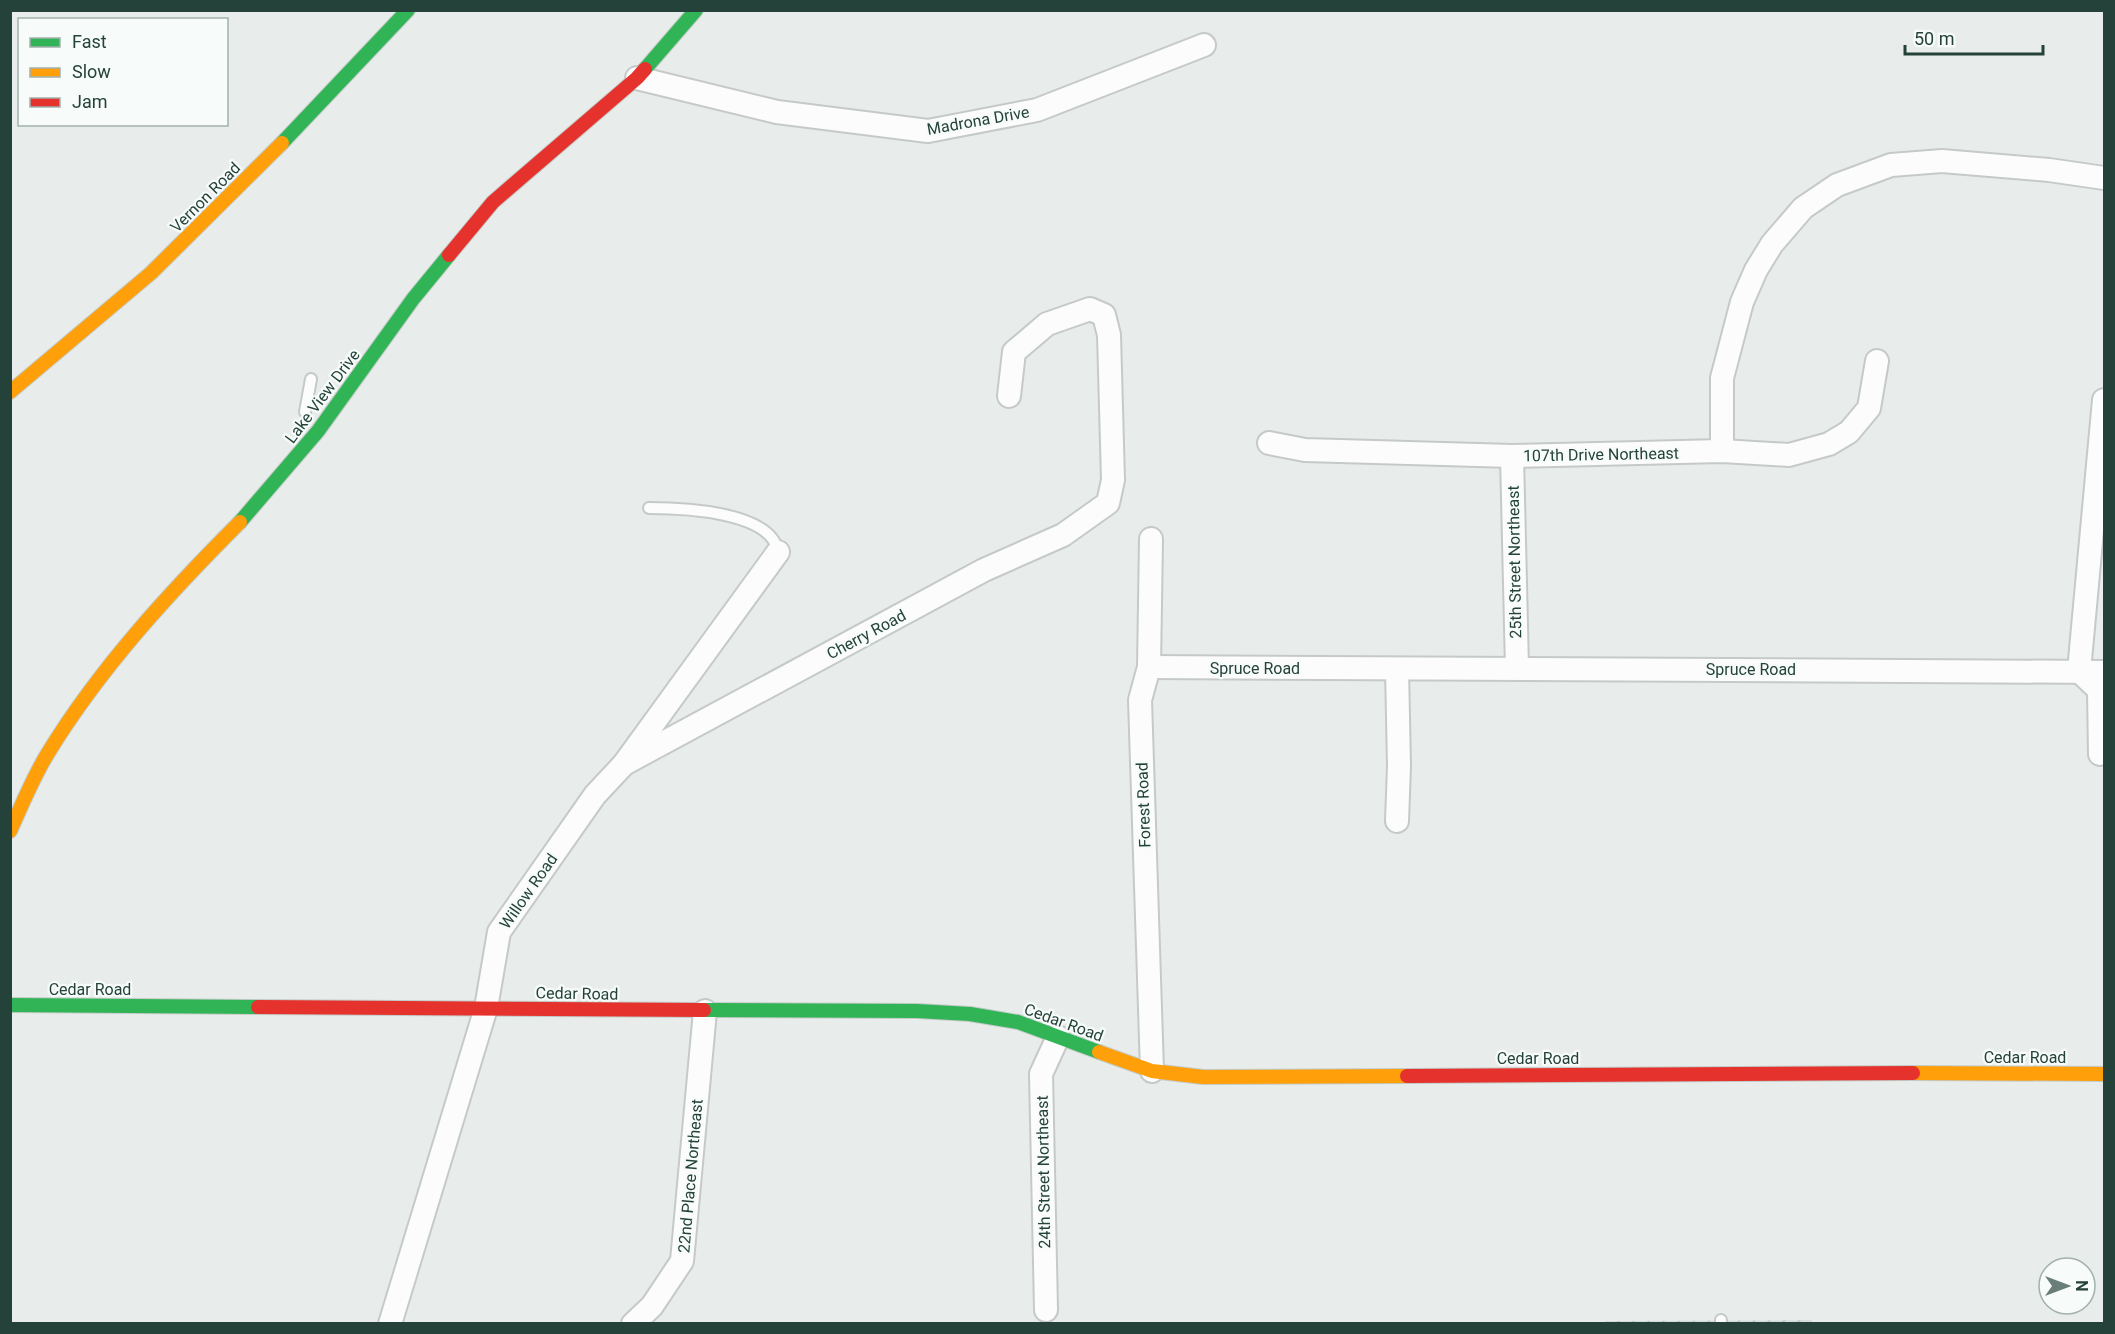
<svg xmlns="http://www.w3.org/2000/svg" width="2115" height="1334" viewBox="0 0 2115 1334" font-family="Roboto,sans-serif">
	<defs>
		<pattern id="industrial-furrows" width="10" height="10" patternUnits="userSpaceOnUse" patternTransform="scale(1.5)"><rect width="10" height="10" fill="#d6dedb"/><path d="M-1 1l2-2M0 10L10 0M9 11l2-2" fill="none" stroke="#b8c0bd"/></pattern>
	</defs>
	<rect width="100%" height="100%" fill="#e8edeb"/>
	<!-- industrial -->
	<path fill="url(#industrial-furrows)" d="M1812,1320V1324H1605V1321Z"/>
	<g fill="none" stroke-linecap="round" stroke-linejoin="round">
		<defs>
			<g id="lane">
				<path d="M305,412L311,379"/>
				<path d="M649,508C681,508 772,511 778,552"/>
				<path d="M1721,1324V1320"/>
			</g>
			<g id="street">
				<path d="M637,78L777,112L928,131L1037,110L1204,45"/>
				<path d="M1269,443L1305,450L1512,456L1722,451L1789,455L1829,444L1849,432L1869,408L1877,361"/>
				<path d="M1722,451V378L1742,302L1756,270L1772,244L1803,208L1837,185L1891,165L1942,161L2049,170L2104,178"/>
				<path d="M1512,456L1517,668"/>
				<path d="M1151,539L1149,667L1140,700L1152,1071"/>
				<path d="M1149,667L2104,672"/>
				<path d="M2100,754L2099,690L2079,671L2104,400"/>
				<path d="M624,764L984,570L1063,535L1108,503L1113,480L1109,335L1104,315L1090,309L1047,324L1014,352L1009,396"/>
				<path d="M1397,821L1399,766L1397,669"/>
				<path d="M1046,1310L1041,1074L1058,1037"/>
				<path d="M390,1324L486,1008L499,932L595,795L624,764L778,552"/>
				<path d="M633,1324L652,1306L682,1261L705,1011"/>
			</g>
			<g id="fast">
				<path d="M645,69L696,10"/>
				<path d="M282,143L408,10"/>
				<path d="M240,522L318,431L413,299L449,255"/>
				<path d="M10,1005L258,1007"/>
				<path d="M704,1010L917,1011L970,1014L1018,1022L1099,1052"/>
			</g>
			<g id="slow">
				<path d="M10,392L151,273L282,143"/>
				<path d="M10,831C22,805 33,777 48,753C100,668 170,592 240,522"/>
				<path d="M1099,1052L1152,1071L1203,1077L1407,1076"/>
				<path d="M1913,1073L2104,1074"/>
			</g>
			<g id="jam">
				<path d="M449,255L493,202L637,78L645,69"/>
				<path d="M258,1007L704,1010"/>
				<path d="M1407,1076L1913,1073"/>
			</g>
		</defs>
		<!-- lane casing -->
		<use href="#lane" stroke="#c5cac8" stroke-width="14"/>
		<!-- street casing -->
		<use href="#street" stroke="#c5cac8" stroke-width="26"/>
		<!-- fast casing -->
		<use href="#fast" stroke="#c3cbc8" stroke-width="16"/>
		<!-- slow casing -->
		<use href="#slow" stroke="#c3cbc8" stroke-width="16"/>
		<!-- jam casing -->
		<use href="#jam" stroke="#c3cbc8" stroke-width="16"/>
		<!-- lane -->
		<use href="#lane" stroke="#fcfcfc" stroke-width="10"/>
		<!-- street -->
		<use href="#street" stroke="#fcfcfc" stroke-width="22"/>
		<!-- fast -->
		<use href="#fast" stroke="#30b455" stroke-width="14"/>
		<!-- slow -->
		<use href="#slow" stroke="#ff9f0a" stroke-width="14"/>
		<!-- jam -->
		<use href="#jam" stroke="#e5322d" stroke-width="14"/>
	</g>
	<g text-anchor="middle" stroke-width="4.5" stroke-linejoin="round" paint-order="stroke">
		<!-- street labels -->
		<g font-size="16" fill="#24423a" stroke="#f7fbf9">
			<text transform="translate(978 120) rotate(-10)" y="6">Madrona Drive</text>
			<text transform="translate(205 197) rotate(-45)" y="6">Vernon Road</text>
			<text transform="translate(322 396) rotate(-53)" y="6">Lake View Drive</text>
			<text transform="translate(1601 454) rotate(-1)" y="6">107th Drive Northeast</text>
			<text transform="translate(1514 562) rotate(-91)" y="6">25th Street Northeast</text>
			<text transform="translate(866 634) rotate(-28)" y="6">Cherry Road</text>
			<text x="1255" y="674">Spruce Road</text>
			<text x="1751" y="675">Spruce Road</text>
			<text transform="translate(1143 805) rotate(-92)" y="6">Forest Road</text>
			<text transform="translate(528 891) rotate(-55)" y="6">Willow Road</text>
			<text x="90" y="995">Cedar Road</text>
			<text transform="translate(577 993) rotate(1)" y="6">Cedar Road</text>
			<text transform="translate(1064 1022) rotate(20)" y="6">Cedar Road</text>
			<text x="2025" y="1063">Cedar Road</text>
			<text x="1538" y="1064">Cedar Road</text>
			<text transform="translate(1043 1172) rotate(-91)" y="6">24th Street Northeast</text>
			<text transform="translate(690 1176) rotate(-85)" y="6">22nd Place Northeast</text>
		</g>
	</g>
	<!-- border -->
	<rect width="2115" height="1334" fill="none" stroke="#24423a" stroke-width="24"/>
	<!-- legend -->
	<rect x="18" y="18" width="210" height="108" fill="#f7fbf9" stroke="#a3b1ad" stroke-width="1.5"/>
	<rect x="30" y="38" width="30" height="9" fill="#30b455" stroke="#a3b1ad" stroke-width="1.5"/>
	<text x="72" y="48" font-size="18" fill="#24423a">Fast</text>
	<rect x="30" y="68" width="30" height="9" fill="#ff9f0a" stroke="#a3b1ad" stroke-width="1.5"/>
	<text x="72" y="78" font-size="18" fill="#24423a">Slow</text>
	<rect x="30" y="98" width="30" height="9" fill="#e5322d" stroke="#a3b1ad" stroke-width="1.5"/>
	<text x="72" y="108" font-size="18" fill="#24423a">Jam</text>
	<!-- north arrow -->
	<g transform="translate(2067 1286) rotate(90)"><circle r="28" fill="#f7fbf9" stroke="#a3b1ad" stroke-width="1.5"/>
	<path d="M0-4.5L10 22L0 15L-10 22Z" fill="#697e78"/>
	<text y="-9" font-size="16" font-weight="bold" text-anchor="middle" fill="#24423a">N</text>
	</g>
	<!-- scale -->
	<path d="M1905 45v9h138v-9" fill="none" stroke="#24423a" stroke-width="3"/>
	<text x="1914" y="45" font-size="18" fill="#24423a" stroke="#f7fbf9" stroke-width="4.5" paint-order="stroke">50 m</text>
</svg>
